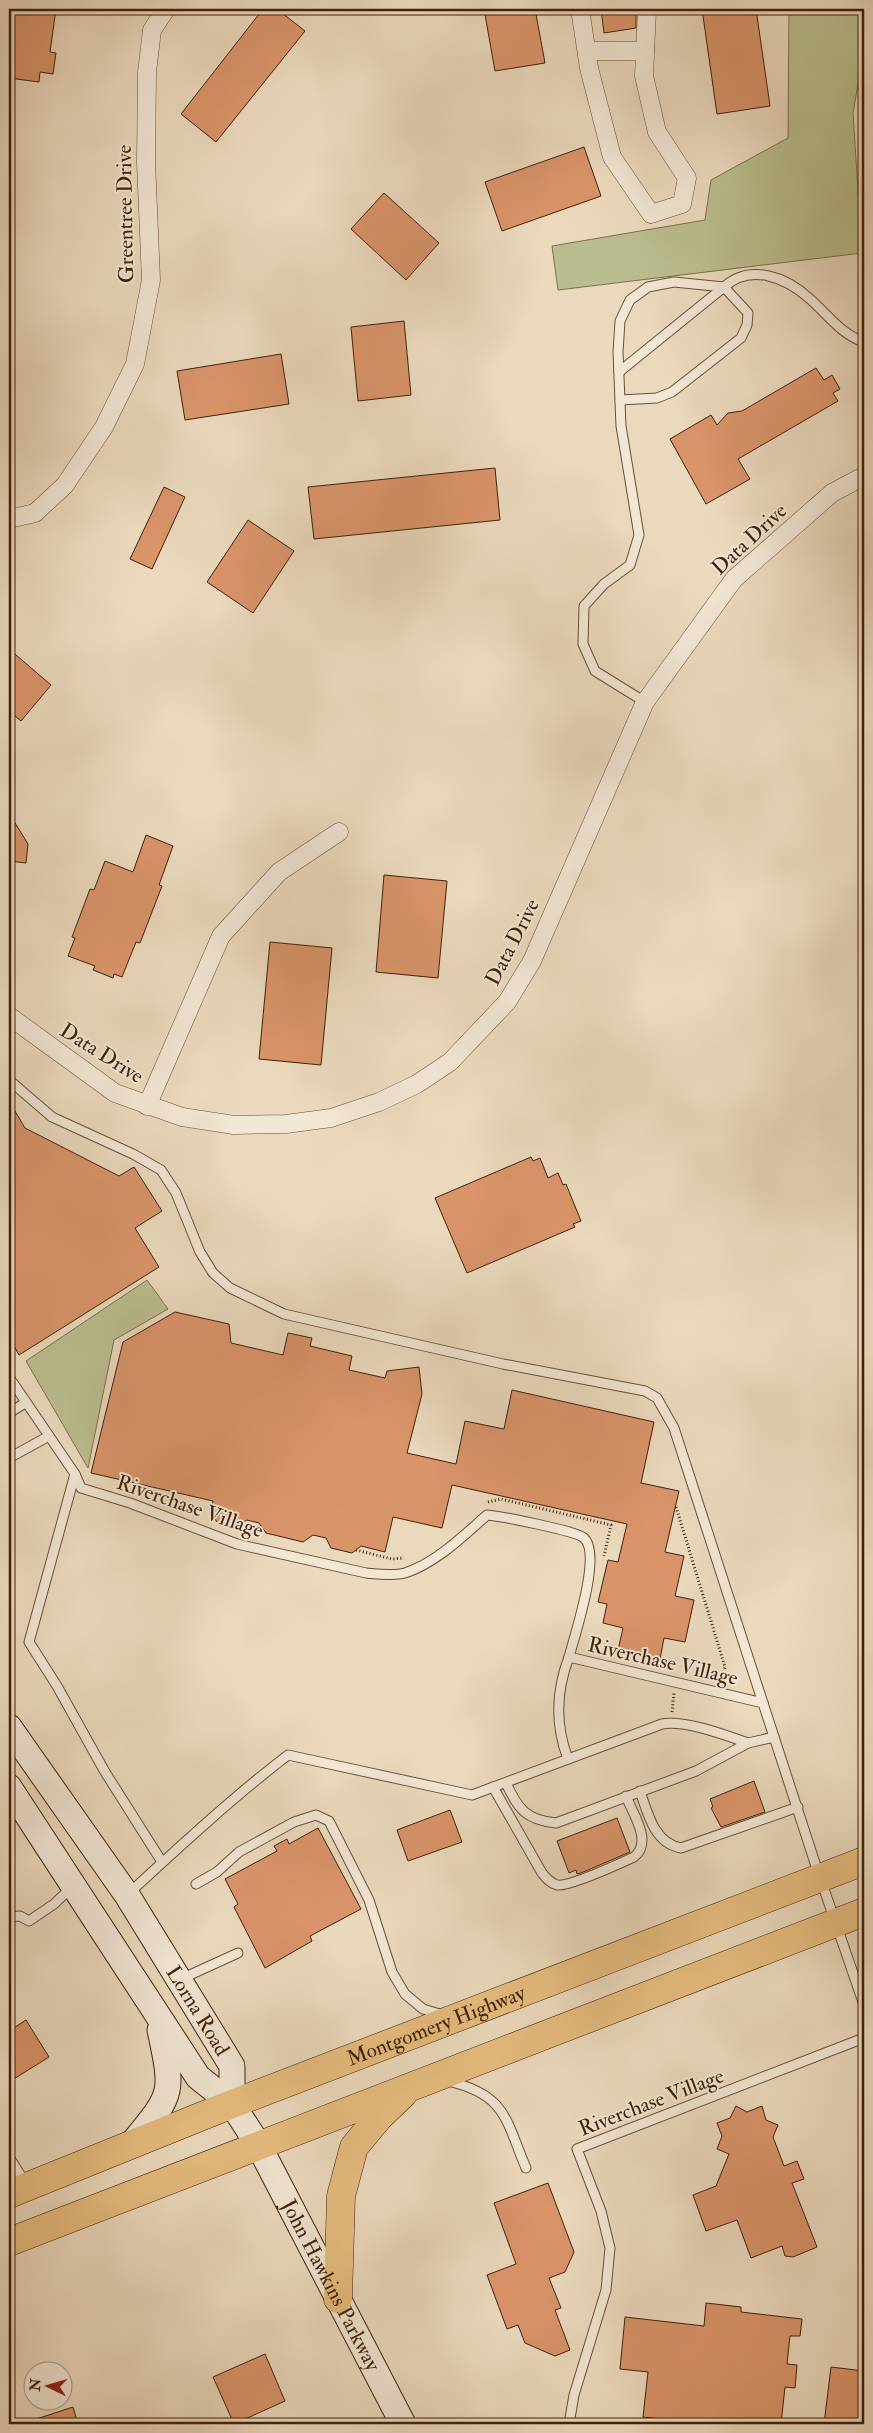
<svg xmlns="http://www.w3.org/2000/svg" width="873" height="2433" viewBox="0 0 873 2433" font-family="'IM FELL Double Pica',serif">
	<rect width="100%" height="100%" fill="#ebd9bd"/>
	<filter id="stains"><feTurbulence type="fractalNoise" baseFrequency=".004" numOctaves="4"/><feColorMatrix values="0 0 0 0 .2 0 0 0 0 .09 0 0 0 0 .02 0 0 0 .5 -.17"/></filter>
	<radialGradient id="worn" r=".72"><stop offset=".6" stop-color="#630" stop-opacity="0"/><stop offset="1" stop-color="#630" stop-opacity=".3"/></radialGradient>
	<!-- green -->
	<g fill="#babe8f" stroke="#7d704c">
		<path d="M789,9H864V49L853,113L862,253L558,290L552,246L705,220L711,180L788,138Z"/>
		<path d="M147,1280L168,1309L114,1340L88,1468L26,1361Z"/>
	</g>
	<!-- building -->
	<g fill="#da946a" stroke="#402108">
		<path d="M9,9H56L50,52L56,53L53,74L40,72L39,82L9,78Z"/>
		<path d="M263,9H277L305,31L216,142L181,114Z"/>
		<path d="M484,9H535L545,63L495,71Z"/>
		<path d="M601,9H636V28L604,33Z"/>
		<path d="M702,9H756L770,106L717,114Z"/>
		<path d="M584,147L601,196L502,231L485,182Z"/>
		<path d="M384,193L439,243L406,280L351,229Z"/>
		<path d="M404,321L411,395L358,401L351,327Z"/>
		<path d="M281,354L289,404L185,420L177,371Z"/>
		<path d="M816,368L824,380L832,375L840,389L833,393L838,401L738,459L750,479L706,504L670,439L711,415L717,425L728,413L742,411Z"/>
		<path d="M495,468L500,520L314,539L308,487Z"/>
		<path d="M164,487L185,497L152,569L130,559Z"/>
		<path d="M248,520L294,551L253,613L207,582Z"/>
		<path d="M9,649L51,685L21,721L9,711Z"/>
		<path d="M9,813L28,844L26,863L9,861Z"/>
		<path d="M146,835L173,846L159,885L162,886L140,943L136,942L122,977L114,974L113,978L93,970L95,966L68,956L75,938L72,937L90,889L94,890L105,861L133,872Z"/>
		<path d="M384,875L447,881L438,978L376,972Z"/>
		<path d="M270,942L332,948L321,1065L259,1059Z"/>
		<path d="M9,1101L25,1128L119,1176L134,1167L162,1211L135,1228L159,1267L19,1355L9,1337Z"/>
		<path d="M531,1157L533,1161L540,1158L548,1178L558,1173L563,1185L566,1184L581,1221L573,1224L575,1227L467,1273L435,1198Z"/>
		<path d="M175,1312L229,1324L231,1343L283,1355L288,1333L312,1338L310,1346L352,1356L349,1370L385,1378L387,1371L419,1367L422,1394L407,1453L456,1464L465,1421L504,1429L512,1390L654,1422L641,1483L679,1491L665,1552L684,1556L675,1596L694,1600L685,1642L664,1638L660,1659L618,1650L623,1628L603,1623L607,1604L598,1602L608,1560L618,1562L627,1524L452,1485L442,1528L393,1517L385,1552L361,1546L352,1553L331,1548L326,1538L313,1535L303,1542L266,1533L259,1523L247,1520L238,1525L217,1522L211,1513L213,1501L91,1473L123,1342Z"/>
		<path d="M754,1781L765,1812L721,1827L711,1808L713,1807L710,1799Z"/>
		<path d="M450,1810L462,1842L408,1861L397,1830Z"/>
		<path d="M617,1818L630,1852L581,1873L577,1874L576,1870L569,1873L557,1841Z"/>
		<path d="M318,1828L361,1909L310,1936L312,1941L265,1968L234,1907L238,1904L225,1879L277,1851L274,1846L287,1839L289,1844Z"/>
		<path d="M26,2020L49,2057L9,2082V2031Z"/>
		<path d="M736,2106L747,2112L762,2106L766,2120L778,2125L773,2137L784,2166L797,2161L804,2179L792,2183L817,2247L793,2257L785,2256L782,2246L751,2258L737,2220L706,2231L693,2195L716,2186L729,2154L717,2149L722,2136L717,2123L730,2118Z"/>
		<path d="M548,2183L574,2252L565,2272L549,2278L561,2308L555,2310L570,2350L555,2356L525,2343L518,2325L507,2329L487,2275L516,2264L494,2203Z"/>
		<path d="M706,2303L741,2307V2312L802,2319L800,2336H790L787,2364L797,2365L795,2388L785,2387L781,2424H670L671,2420L643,2417L648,2372L620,2369L625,2317L704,2326Z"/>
		<path d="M265,2354L285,2401L234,2424L213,2377Z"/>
		<path d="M831,2367L864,2371V2424H824Z"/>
		<path d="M73,2407L78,2424H28L27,2422Z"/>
	</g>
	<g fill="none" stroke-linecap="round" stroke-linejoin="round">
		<defs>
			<g id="lane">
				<path d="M619,372L724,287L748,313L747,325L741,338L672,392L657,398L620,400"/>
				<path d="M645,702L595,671L583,644L584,606L604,584L630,565L639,535L621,426L618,352L620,321L630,300L648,287L674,282L724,287C750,263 786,277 810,299C827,314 842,335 864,342"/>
				<path d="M9,1080L52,1117L133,1154L161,1170L176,1193L200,1252L213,1273L230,1288L284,1314L503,1364L645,1391L657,1398L674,1428L763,1703"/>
				<path d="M9,1377L75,1474L81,1488L130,1503L237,1544L366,1573C378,1574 393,1576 405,1573C436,1563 463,1536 487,1515C500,1516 577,1531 584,1538C602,1554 575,1634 569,1657L763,1703L814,1860L864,2005"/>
				<path d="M9,1413L25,1403"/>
				<path d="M9,1458L49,1436"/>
				<path d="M75,1474L29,1642L57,1686L105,1772L162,1862"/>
				<path d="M748,1743L774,1737"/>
				<path d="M568,1759C555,1725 556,1691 569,1657"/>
				<path d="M493,1787L542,1873C546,1878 550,1883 557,1885C569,1887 621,1863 634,1857C653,1842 633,1814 626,1796"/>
				<path d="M640,1791C648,1814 654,1843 681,1848L798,1807"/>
				<path d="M196,1884L217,1872L239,1852L294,1822L316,1815L329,1821L369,1900L392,1972L405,1994L423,2009L443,2015"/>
				<path d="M128,1894C179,1847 232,1798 288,1755L472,1795L662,1724C686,1720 725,1735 748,1743L696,1771L556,1823C526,1820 518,1809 506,1783"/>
				<path d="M9,1917L20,1916L29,1921L54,1904L72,1887"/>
				<path d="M181,1979L238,1953"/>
				<path d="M448,2081C506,2095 505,2118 526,2168"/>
				<path d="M9,2157L26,2184"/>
				<path d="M569,2424L574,2395L606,2290L610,2248L601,2211L577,2149L864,2038"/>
			</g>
			<g id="street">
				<path d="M580,9L589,68L612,157L651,214L682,204L687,178L657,132L644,76L647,9"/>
				<path d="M587,51H645"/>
				<path d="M9,519L35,513L65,485L104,427L135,364L151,280L146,162L147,72L152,30L166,9"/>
				<path d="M9,1016L115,1093L182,1117L234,1125L286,1124L331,1118L379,1102L417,1084L450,1062L507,1002L532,961L645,702L734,579L832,493L864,476"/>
				<path d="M147,1106L221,936L279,872L339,832"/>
			</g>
			<g id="secondary">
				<path id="s1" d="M9,1727L127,1895L232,2066V2104"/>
				<path id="s2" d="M9,1787L198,2077L232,2104L259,2146L403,2424"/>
				<path d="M131,2145C173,2093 174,2096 160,2030"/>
			</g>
			<g id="primary">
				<path id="s3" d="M9,2194L232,2104L864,1861"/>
				<path d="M9,2242L864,1912"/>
				<path d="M338,2299L341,2196L354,2147L379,2117L403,2094"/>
			</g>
		</defs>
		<!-- lane casing -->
		<use href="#lane" stroke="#6b4f35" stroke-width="11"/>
		<!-- street casing -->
		<use href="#street" stroke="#6b4f35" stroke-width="19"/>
		<!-- secondary casing -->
		<use href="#secondary" stroke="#402108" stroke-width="27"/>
		<!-- primary casing -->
		<use href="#primary" stroke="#402108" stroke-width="29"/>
		<!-- path -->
		<g stroke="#402108" stroke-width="3" stroke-dasharray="1 2.5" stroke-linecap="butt">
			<path d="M488,1502L501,1499L611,1525L604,1556"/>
			<path d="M676,1507L725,1667L721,1681"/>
			<path d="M356,1550L392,1559L404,1558"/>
			<path d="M672,1712L674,1693"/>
		</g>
		<!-- lane -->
		<use href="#lane" stroke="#f2e6d4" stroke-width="9"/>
		<!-- street -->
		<use href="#street" stroke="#f2e6d4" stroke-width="18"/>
		<!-- secondary -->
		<use href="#secondary" stroke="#f2e6d4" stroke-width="25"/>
		<!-- primary -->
		<use href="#primary" stroke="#e6bc7e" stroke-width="28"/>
	</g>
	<g text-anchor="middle" stroke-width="4" stroke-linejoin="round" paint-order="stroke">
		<!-- street labels -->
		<g font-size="21" fill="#402108" stroke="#f2e6d4">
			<text transform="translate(125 214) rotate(-91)" y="7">Greentree Drive</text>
			<text transform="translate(749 539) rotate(-43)" y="7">Data Drive</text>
			<text transform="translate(512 942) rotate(-63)" y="7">Data Drive</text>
			<text transform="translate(102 1053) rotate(32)" y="7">Data Drive</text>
			<text transform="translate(190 1506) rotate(19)" y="7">Riverchase Village</text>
			<text transform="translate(663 1661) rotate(13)" y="7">Riverchase Village</text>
			<text dy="7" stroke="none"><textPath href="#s1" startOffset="341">Lorna Road</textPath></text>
			<text dy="7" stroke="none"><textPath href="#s3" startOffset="459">Montgomery Highway</textPath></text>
			<text transform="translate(651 2102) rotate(-21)" y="7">Riverchase Village</text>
			<text dy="7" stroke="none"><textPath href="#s2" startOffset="596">John Hawkins Parkway</textPath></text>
		</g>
	</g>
	<!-- margin -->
	<rect width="873" height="2433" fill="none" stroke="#ebd9bd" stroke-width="30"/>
	<rect x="10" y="10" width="853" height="2413" fill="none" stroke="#402108" stroke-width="2.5"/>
	<rect x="15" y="15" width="843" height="2403" fill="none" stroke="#402108"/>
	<!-- north arrow -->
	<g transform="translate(48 2386) rotate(275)"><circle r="24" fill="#f2e6d4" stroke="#ab9782"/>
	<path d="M0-4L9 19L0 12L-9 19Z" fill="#8f2418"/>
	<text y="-8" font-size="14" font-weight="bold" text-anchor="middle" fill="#402108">N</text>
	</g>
	<rect width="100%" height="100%" filter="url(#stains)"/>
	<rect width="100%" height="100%" fill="url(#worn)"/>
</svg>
